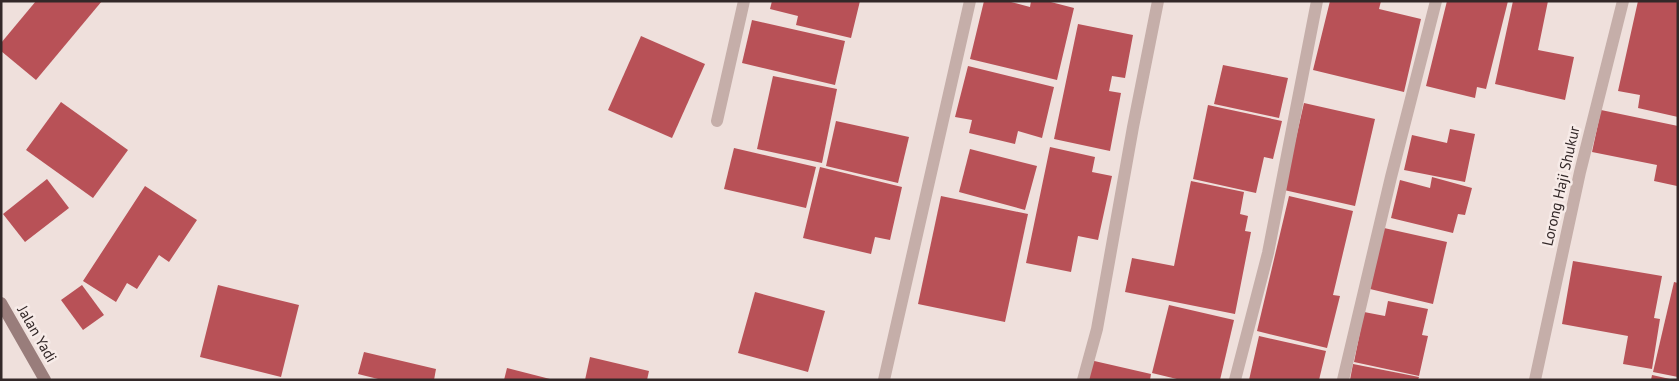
<svg xmlns="http://www.w3.org/2000/svg" width="1679" height="381" viewBox="0 0 1679 381" font-family="'PT Sans',sans-serif">
	<rect width="100%" height="100%" fill="#efe0dc"/>
	<!-- building -->
	<g fill="#b85157">
		<path d="M36,1H102L36,80L1,51V43Z"/>
		<path d="M772,1H860L851,38L796,25L798,16L770,9Z"/>
		<path d="M984,1H1007L1030,7L1031,1H1047L1074,8L1057,80L970,59Z"/>
		<path d="M1330,1H1381L1379,9L1421,19L1404,92L1313,70Z"/>
		<path d="M1447,1H1508L1486,89L1477,87L1475,98L1426,86Z"/>
		<path d="M1513,1H1548L1538,50L1574,57L1565,100L1495,84Z"/>
		<path d="M1638,1H1678V117L1638,108L1640,95L1618,91Z"/>
		<path d="M752,20L845,41L835,85L742,63Z"/>
		<path d="M1078,24L1133,35L1125,78L1112,76L1109,91L1121,93L1110,151L1054,139Z"/>
		<path d="M641,36L705,64L672,138L608,110Z"/>
		<path d="M1223,65L1288,78L1279,118L1214,104Z"/>
		<path d="M968,66L1054,87L1042,138L1018,131L1015,144L969,133L972,120L955,117Z"/>
		<path d="M773,76L837,89L822,163L757,149Z"/>
		<path d="M61,102L128,150L93,198L26,150Z"/>
		<path d="M1304,103L1375,119L1355,206L1284,190Z"/>
		<path d="M1208,105L1282,121L1273,159L1264,157L1256,193L1193,179Z"/>
		<path d="M1601,110L1678,126L1677,186L1654,181L1657,165L1592,152Z"/>
		<path d="M836,121L909,137L898,183L826,166Z"/>
		<path d="M1450,129L1475,134L1465,182L1404,170L1412,135L1447,143Z"/>
		<path d="M1050,147L1095,157L1092,172L1112,176L1098,240L1078,236L1071,272L1026,263Z"/>
		<path d="M734,148L816,167L806,208L724,189Z"/>
		<path d="M970,149L1037,166L1025,210L959,192Z"/>
		<path d="M820,167L902,187L890,240L875,237L871,254L803,238Z"/>
		<path d="M1432,177L1472,188L1465,215L1458,214L1453,233L1391,218L1400,180L1430,188Z"/>
		<path d="M47,179L69,208L25,242L3,214Z"/>
		<path d="M1191,181L1244,192L1240,214L1248,216L1245,231L1251,232L1235,314L1125,292L1132,258L1174,266Z"/>
		<path d="M145,186L197,220L169,262L159,255L137,289L127,283L116,302L83,281Z"/>
		<path d="M941,196L1028,214L1005,322L918,304Z"/>
		<path d="M1289,196L1353,211L1333,295L1340,296L1327,348L1257,331Z"/>
		<path d="M1384,228L1447,242L1433,304L1370,289Z"/>
		<path d="M1573,261L1662,276L1654,318L1660,319L1652,369L1623,364L1628,336L1562,324Z"/>
		<path d="M1674,282L1678,283V377L1653,372Z"/>
		<path d="M82,285L104,315L83,330L61,300Z"/>
		<path d="M218,285L299,305L281,377L200,357Z"/>
		<path d="M755,292L825,311L808,372L738,353Z"/>
		<path d="M1388,301L1428,309L1422,335L1428,336L1419,376L1354,362L1364,312L1385,316Z"/>
		<path d="M1169,305L1234,320L1220,380H1181L1152,373Z"/>
		<path d="M1259,336L1326,351L1319,380H1249Z"/>
		<path d="M364,352L436,369L434,380H382L358,374Z"/>
		<path d="M590,357L649,371L647,380H585Z"/>
		<path d="M1090,360L1151,374L1150,380H1086Z"/>
		<path d="M1353,364L1419,377L1418,380H1350Z"/>
		<path d="M507,368L550,379V380H504Z"/>
		<path d="M1652,375L1670,379V380H1651Z"/>
	</g>
	<g fill="none" stroke-linecap="round" stroke-linejoin="round">
		<!-- street -->
		<g stroke="#c5aea9" stroke-width="12">
			<path d="M717,121L744,1"/>
			<path d="M884,380L970,1"/>
			<path d="M1083,380L1097,329L1133,127L1158,1"/>
			<path d="M1235,380L1268,253L1317,1"/>
			<path d="M1343,380L1391,177L1436,1"/>
			<path d="M1535,380L1580,172L1623,1"/>
		</g>
		<!-- secondary -->
		<path stroke="#997d7b" stroke-width="12" d="M1,303L45,380"/>
	</g>
	<g text-anchor="middle" stroke-width="5" stroke-linejoin="round" paint-order="stroke">
		<!-- street labels -->
		<g font-size="15" fill="#332828" stroke="#f7ebe8">
			<text transform="translate(1561 186) rotate(-77)" y="5">Lorong Haji Shukur</text>
			<text transform="translate(37 334) rotate(60)" y="5">Jalan Yadi</text>
		</g>
	</g>
	<!-- border -->
	<rect width="1679" height="381" fill="none" stroke="#332828" stroke-width="5"/>
</svg>
